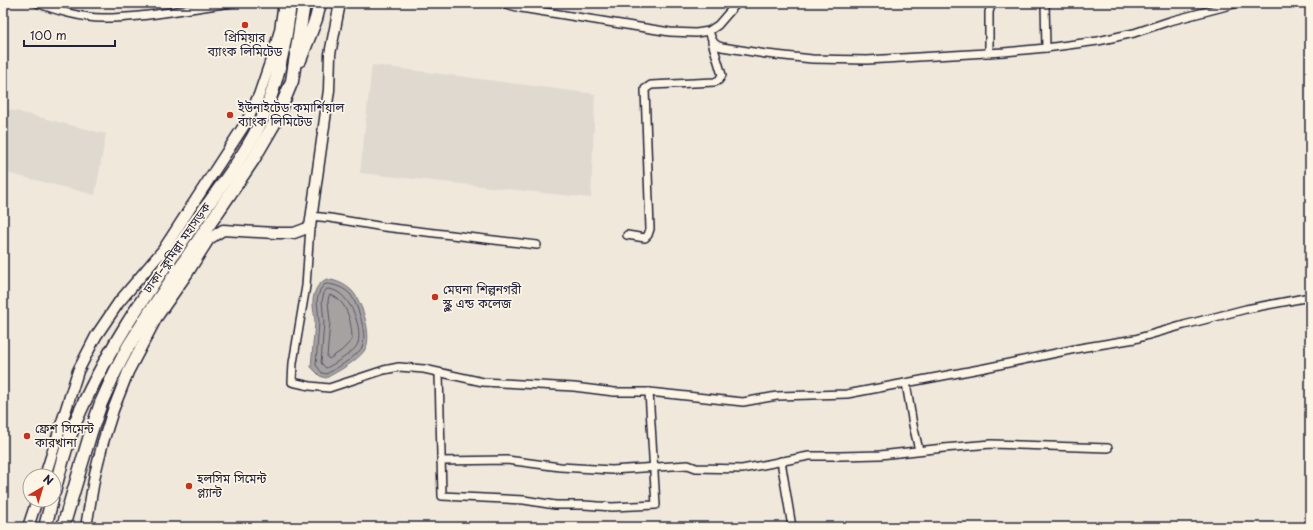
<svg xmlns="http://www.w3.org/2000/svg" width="1313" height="530" viewBox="0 0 1313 530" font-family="'Playpen Sans','Noto Sans Bengali',sans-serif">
	<rect width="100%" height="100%" fill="#efe8db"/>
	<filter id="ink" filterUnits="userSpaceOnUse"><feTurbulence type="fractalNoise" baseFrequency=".025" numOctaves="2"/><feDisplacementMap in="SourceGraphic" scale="8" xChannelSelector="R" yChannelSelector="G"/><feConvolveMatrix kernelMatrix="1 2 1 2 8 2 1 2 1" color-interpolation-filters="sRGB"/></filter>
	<g filter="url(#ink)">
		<!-- built -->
		<g fill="#e0d9cf">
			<path d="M372,65L595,94L591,198L360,173Z"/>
			<path d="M3,108L106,134L95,195L3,172Z"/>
		</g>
		<!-- water -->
		<path fill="#a6a2a2" stroke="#716f79" d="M327,279C337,281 345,284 352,291C362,301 374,339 364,351C357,361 337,372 326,378L320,376L311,367C312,352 314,338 315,323C315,314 311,304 314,295C316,287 320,282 327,279Z"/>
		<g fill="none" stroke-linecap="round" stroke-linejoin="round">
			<!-- shore -->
			<g stroke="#575564" stroke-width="1">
				<path d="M328,284C336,285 344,288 350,294C358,304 369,338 361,349C355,357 335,370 326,374L322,373L316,365L319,322L317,300L320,290L324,285Z"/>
				<path d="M327,289C348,288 363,326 358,343C356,351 333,365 326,368L321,363L324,322L322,301L324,293Z"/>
				<path d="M331,295C348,301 352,325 352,340L341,351L329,359L327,357L330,322L328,301L329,296Z"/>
			</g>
			<defs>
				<g id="street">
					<path d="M37,3C54,10 83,18 102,18C146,18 190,8 233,3"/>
					<path d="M502,3L521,8L670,32L696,33L709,31L718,25L737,3"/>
					<path d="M1045,3L1046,48"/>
					<path d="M709,31C712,40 713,45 722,47L766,54L812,59L867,60L1004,52L1046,48L1098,41L1134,33L1170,21L1238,3"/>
					<path d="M989,53V12L992,3"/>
					<path d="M311,216L330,218L384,227L537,245"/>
					<path d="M310,227L306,286L293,363L292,382L310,386L329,388L384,370L399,367L424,369L483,382L574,387L614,392H649L743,402L777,396L847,394L985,368L1080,348L1135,339L1184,325L1246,309L1310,297"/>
					<path d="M627,235L645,238L648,235L650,229L645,89L651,85L715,82L719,80L722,75L712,42"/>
					<path d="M439,373L442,496L524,500L555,505H584L612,507L656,505L649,392"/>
					<path d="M906,383L913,425L919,450"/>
					<path d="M441,461L507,460L560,467L612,470L688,465L696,468L742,469L809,456H841L880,455L944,448L991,444L1108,448"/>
					<path d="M781,461L792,527"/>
				</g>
				<g id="secondary">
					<path d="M45,476L78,371L96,336L119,302L163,250L247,121L259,95L274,51L280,30L284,3"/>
					<path d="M28,527L37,500"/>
					<path d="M86,527L95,474L103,442L113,410L128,372L157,317L187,274L209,239L223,230L276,233H294L310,227L329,90L330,54L340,3"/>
				</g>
				<g id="highway">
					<path d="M300,60L316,19L320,3"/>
					<path d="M54,492C60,469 66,445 75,423C104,354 147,292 189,231C213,196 246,156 263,117C278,81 286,41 290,3"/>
					<path d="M45,527L52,500"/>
					<path d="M63,527L91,432L101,403L115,372L128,347L153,307L253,160L274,124L292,81L304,3"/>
				</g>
			</defs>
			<!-- street casing -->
			<use href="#street" stroke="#22223b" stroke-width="10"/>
			<!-- secondary casing -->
			<use href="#secondary" stroke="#22223b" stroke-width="13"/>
			<!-- highway casing -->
			<use href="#highway" stroke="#22223b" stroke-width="15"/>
			<!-- street -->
			<use href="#street" stroke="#fcf5e5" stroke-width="7"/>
			<!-- secondary -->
			<use href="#secondary" stroke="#fcf5e5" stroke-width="10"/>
			<!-- highway -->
			<use href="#highway" stroke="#fcf5e5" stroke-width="12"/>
		</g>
	</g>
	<!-- markers -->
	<g fill="#c8321e" stroke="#fcf5e5" stroke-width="1.5">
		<circle cx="245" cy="25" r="4"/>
		<circle cx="230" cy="115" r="4"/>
		<circle cx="435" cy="297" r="4"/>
		<circle cx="27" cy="436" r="4"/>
		<circle cx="189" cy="486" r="4"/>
	</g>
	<g text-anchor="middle" stroke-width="3.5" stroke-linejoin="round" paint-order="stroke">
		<!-- poi labels -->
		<g font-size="12" fill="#22223b" stroke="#fcf5e5" text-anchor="start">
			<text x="245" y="42" text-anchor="middle">প্রিমিয়ার<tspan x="245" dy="14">ব্যাংক লিমিটেড</tspan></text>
			<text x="238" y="112">ইউনাইটেড কমার্শিয়াল<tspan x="238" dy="14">ব্যাংক লিমিটেড</tspan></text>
			<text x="443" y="294">মেঘনা শিল্পনগরী<tspan x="443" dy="14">স্কুল এন্ড কলেজ</tspan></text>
			<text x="35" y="433">ফ্রেশ সিমেন্ট<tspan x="35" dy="14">কারখানা</tspan></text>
			<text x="197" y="483">হলসিম সিমেন্ট<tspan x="197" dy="14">প্ল্যান্ট</tspan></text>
		</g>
		<!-- street labels -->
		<g font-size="12" fill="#22223b" stroke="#fcf5e5">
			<text transform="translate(177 248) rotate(-55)" y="4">ঢাকা–কুমিল্লা মহাসড়ক</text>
		</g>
	</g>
	<!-- margin -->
	<rect width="1313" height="530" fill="none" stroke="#fcf5e5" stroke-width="16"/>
	<rect x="8" y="8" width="1297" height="514" fill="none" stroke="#22223b" stroke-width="1.5" filter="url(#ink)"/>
	<!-- north arrow -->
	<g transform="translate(42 488) rotate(38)"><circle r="19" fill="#fcf5e5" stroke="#a5a1a1"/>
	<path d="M0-3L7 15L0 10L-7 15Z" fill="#c8321e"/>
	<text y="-6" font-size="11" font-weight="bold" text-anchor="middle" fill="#22223b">N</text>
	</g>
	<!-- scale -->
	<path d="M24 40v6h91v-6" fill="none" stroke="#22223b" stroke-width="2"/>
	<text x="30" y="40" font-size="12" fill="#22223b" stroke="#fcf5e5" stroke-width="3" paint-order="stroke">100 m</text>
</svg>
